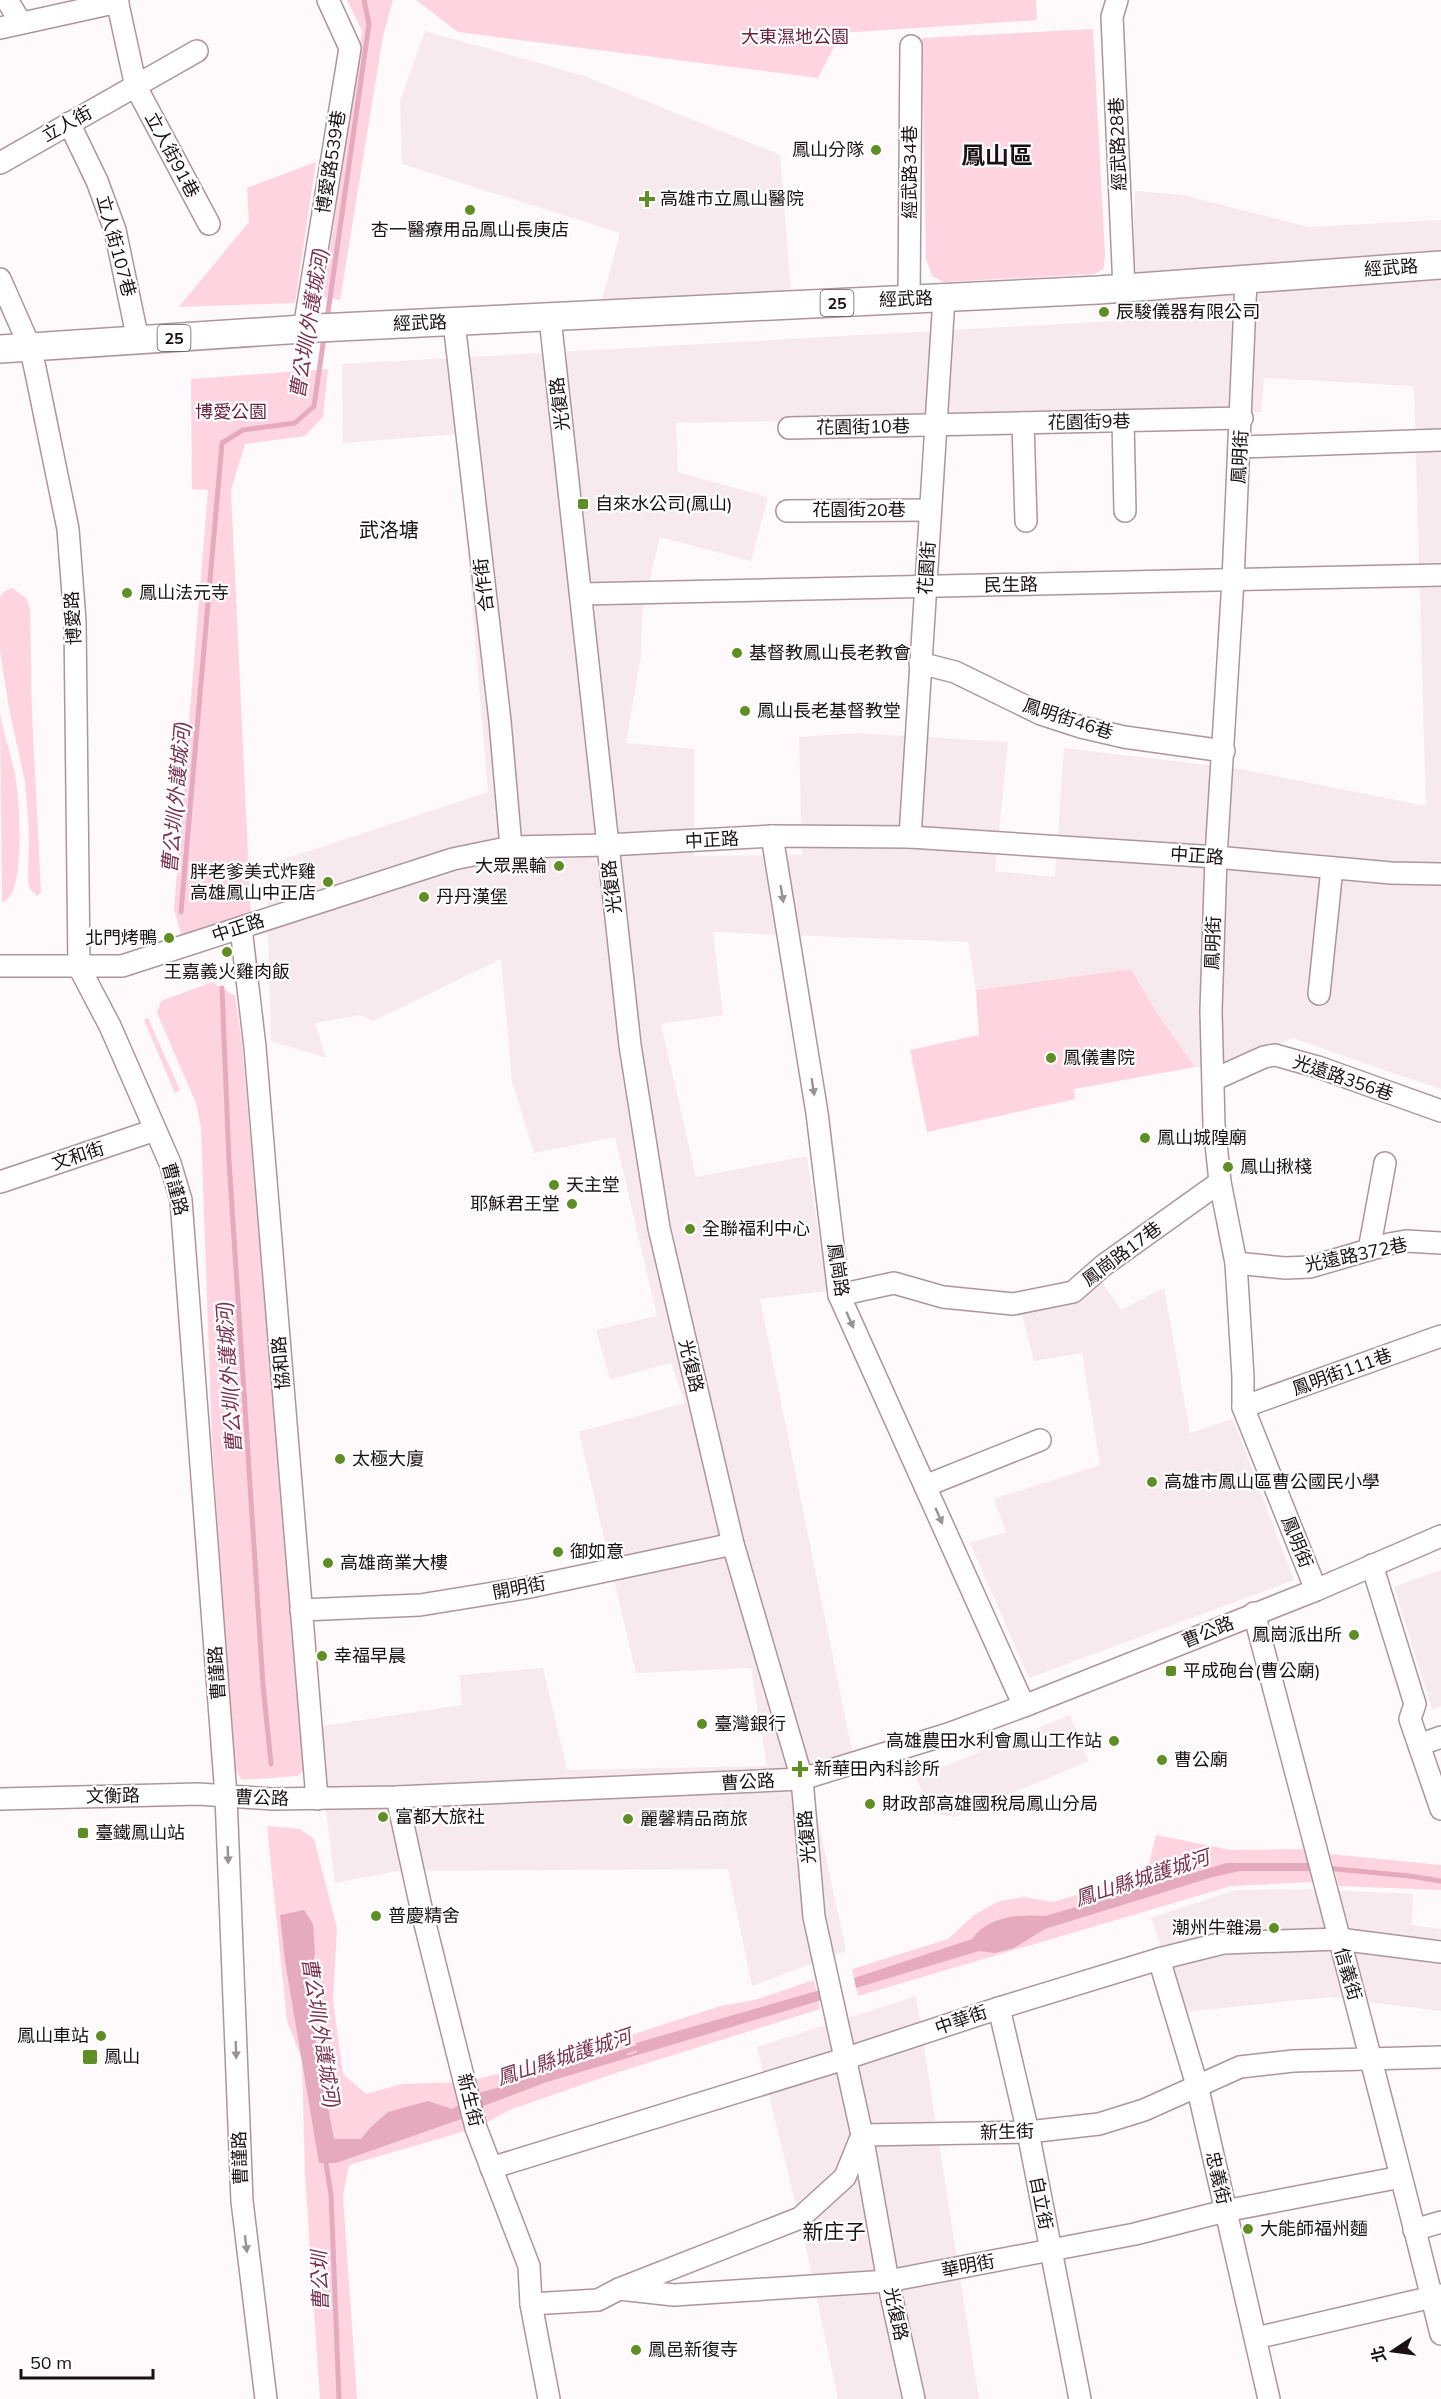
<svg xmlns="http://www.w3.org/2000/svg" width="1441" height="2399" viewBox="0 0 1441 2399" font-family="Mulish,'Noto Sans TC',sans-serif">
	<rect width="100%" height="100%" fill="#fef9fa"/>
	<!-- built -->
	<g fill="#f7eaee" fill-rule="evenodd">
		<path d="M425,31L584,76L780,155L791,293L601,304L620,233L402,164L400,101Z"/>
		<path d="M1135,191L1183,195L1308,227L1441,220V1089L1386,1071L1293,1038L1227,1068L1195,1067L1157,1013L1131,969L976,990L968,942L713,932L723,1015L661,1024L696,1177L807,1156L827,1291L760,1299L853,1756L807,1768L846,1951L752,1986L728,1869L397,1871L335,1883L326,1812L322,1726L462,1705L460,1675L543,1668L567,1770L767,1766L751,1668L636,1673L579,1432L685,1403L671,1363L610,1379L596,1330L657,1316L615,1137L534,1153L512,1081L501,959L373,1021L360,1015L315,1023L326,1058L271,1041L266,865L488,792L458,434L343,443L342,364L1132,320ZM1264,378L1414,386L1426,806L1240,769L1064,748L1055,877L995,871L1008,742L857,733L799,737L802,855L694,856V749L626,743L641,656L642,612L660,537L751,561L768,497L678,472L676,423L1261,412Z"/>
		<path d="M1102,1282L1121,1310L1164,1288L1190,1433L1233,1419L1294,1580L1029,1678L970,1543L1006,1532L994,1499L1100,1465L1082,1353L1034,1361L1022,1315L1075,1304Z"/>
		<path d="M1441,1570V1706L1432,1709L1394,1587Z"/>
		<path d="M1070,1715L1089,1761L955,1817L932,1813L916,1778Z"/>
		<path d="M1307,1889L1413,1894L1412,1925L1441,1929V2011L1330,1997L1183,2012L1151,1918L1235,1890Z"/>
		<path d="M916,1996L979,2399H838L804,2238L757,2047Z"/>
	</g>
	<!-- green -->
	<g fill="#ffd4e1">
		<path d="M347,0H393L383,36L340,300L323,297L362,31Z"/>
		<path d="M416,0H1036L1037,20L841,33L818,78L458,32Z"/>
		<path d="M1093,29L1105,254L1104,268L1095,274L944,282L932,276L926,259L922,38Z"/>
		<path d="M316,162L295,303L179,307L249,222L247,188Z"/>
		<path d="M328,369L323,417L305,436L245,444L231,490L251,919L184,945L174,909L208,490L192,489L191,379Z"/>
		<path d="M12,588L26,598L30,609L32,713L41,892L37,896L30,889L28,881L29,831L25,782L9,708L3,671L0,650V597L5,591Z"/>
		<path d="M0,712C3,734 11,753 15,775C20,801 23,870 12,893C9,898 6,900 2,903Z"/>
		<path d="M1131,969L1157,1013L1195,1067L1074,1089L1075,1099L927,1132L910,1050L979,1035L976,990Z"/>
		<path d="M212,982L235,996L242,1043L305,1768L298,1776L242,1780L234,1768L212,1440L201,1127L196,1103L157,1013L161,1001Z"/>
		<path d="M148,1018L180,1090L175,1093L144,1020Z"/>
		<path d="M267,1826L300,1829L314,1839L337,1928L333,2001L343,2074L366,2094L402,2084L466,2082L559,2058L721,2006L755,2000L814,1980L820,2009L616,2073L512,2109L476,2128L349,2165L343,2196L357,2399H320L305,2175L302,2060L287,2021Z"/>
		<path d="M1156,1835L1231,1850L1306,1849L1314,1882L1231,1886L858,1996L852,1969L948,1939L974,1915L1000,1901L1024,1897L1053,1902L1146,1875Z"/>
		<path d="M1330,1854L1441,1865V1890L1339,1886Z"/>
	</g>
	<!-- water -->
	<g fill="#e5aabd">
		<path d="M1227,1863H1309L1311,1871H1240L1213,1877L1045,1929L1014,1948L995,1953L979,1951L856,1988L854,1978L972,1939C988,1916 1020,1914 1045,1916Z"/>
		<path d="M304,1910L313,1924L315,1954L306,1988L334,2139H361L370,2128L388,2112L428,2101L452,2109L466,2101L470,2116L336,2163H319L285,1961L280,1915Z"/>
		<path d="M820,1990L822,2000L547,2082L483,2106L479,2093L623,2050L628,2055L637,2052L636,2043Z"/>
	</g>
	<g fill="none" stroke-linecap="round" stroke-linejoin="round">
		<!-- stream -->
		<g stroke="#e5aabd" stroke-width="5">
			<path d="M327,319L369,24L364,0"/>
			<path d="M181,912L222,443L243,430L295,423L314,406L324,337"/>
			<path d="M222,988L229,1161L263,1685L271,1764"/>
			<path d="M1325,1868L1410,1876L1441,1881"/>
			<path d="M620,2053L643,2046"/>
			<path d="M325,2158L331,2194L339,2399"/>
		</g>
		<defs>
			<g id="minor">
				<path d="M7,0L21,23"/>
				<path d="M117,0L136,87L209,224"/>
				<path d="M1117,0L1112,17L1124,289"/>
				<path d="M0,28L118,2"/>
				<path d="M69,123L97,181L115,230L138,340"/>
				<path d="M0,163L197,51"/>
				<path d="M0,279L30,347L35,368L68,529L75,621L79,967L110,1026L170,1163L181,1200L226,1796L242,2201L266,2399"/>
				<path d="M1246,280L1233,580L1216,857L1211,1011L1214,1125L1220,1182L1236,1263L1243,1377V1407L1316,1590"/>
				<path d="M909,299L911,46"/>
				<path d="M550,318L630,1045L659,1228L733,1544L802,1779L814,1917L862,2135L888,2281L914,2399"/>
				<path d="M454,322L500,721L511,847"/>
				<path d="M304,329L350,48L328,0"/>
				<path d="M1123,421L1125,511"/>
				<path d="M1023,423L1026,521"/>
				<path d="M789,428L1242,418"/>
				<path d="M1240,447L1441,440"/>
				<path d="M787,511L930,510"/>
				<path d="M582,594L1441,575"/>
				<path d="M920,663L955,672L1041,714L1081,727L1124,737L1224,751"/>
				<path d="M772,836L817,1113L839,1295L1024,1706"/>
				<path d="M910,837L944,298"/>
				<path d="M241,928L255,1047L317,1799"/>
				<path d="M0,966H122L453,859L511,847L607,845L772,836L910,837L1216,857L1391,873L1441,874"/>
				<path d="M1319,994L1332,868"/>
				<path d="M1213,1080L1264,1057L1275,1055L1318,1067L1441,1111"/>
				<path d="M0,1182L155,1130"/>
				<path d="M1369,1250L1385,1163"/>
				<path d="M1236,1263L1285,1268L1310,1267L1389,1244L1406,1241L1441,1243"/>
				<path d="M839,1295L894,1283L943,1297L1013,1304L1073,1292L1104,1265L1220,1182"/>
				<path d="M1243,1407L1441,1336"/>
				<path d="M925,1486L1040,1440"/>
				<path d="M1372,1565L1415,1704L1410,1719L1441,1809"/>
				<path d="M301,1610L420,1605L525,1588L733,1544"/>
				<path d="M1254,1613C1317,1854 1381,2093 1441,2334"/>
				<path d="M1419,1745L1441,1737"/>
				<path d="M397,1797L422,1912L476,2128L529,2266L531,2304L549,2399"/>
				<path d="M0,1799L198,1794L273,1799L397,1797L802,1779L948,1734L1024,1706L1316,1590L1441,1536"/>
				<path d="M1159,1959L1197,2085L1269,2399"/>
				<path d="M999,2008L1028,2132L1080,2399"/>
				<path d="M491,2168L844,2059L999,2008L1159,1959L1223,1943L1339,1939L1441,1952"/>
				<path d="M1414,2230L1441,2222"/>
				<path d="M619,2289L800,2218L845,2177L862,2135L1028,2132L1099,2124L1144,2110L1240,2067L1293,2061L1441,2057"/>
				<path d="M531,2304L598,2300L619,2289L674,2295L888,2281L1135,2234L1225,2211L1401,2177"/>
				<path d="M1256,2338L1441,2295"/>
			</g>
			<path id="major" d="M0,349L318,328L1098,290L1441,265"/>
		</defs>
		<!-- minor casing -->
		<use href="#minor" stroke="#ae959d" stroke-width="24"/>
		<!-- major casing -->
		<use href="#major" stroke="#ae959d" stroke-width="30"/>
		<!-- minor -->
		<use href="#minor" stroke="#fff" stroke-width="21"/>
		<!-- major -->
		<use href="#major" stroke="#fff" stroke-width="27"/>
	</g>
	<!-- one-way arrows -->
	<defs><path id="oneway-solid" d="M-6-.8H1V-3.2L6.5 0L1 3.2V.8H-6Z" transform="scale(1.5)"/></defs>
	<g fill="#989495">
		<use href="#oneway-solid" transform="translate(782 894) rotate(81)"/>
		<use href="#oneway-solid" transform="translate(813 1087) rotate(81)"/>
		<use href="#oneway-solid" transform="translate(850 1320) rotate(66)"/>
		<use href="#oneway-solid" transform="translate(939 1516) rotate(66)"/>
		<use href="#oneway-solid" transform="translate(228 1855) rotate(88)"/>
		<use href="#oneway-solid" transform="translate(236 2050) rotate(88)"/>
		<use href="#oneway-solid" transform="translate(246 2244) rotate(83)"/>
	</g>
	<!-- markers -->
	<g fill="#5e8e24" stroke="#fff" stroke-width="2">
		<circle cx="876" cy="150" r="6"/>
		<path d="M644 190h6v6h6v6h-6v6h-6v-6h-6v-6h6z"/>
		<circle cx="470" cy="210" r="6"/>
		<circle cx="1104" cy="312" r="6"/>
		<rect x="577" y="498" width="12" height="12" rx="3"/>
		<circle cx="127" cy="593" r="6"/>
		<circle cx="737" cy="653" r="6"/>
		<circle cx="745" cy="711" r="6"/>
		<circle cx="559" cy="866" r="6"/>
		<circle cx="328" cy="882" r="6"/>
		<circle cx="424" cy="897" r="6"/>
		<circle cx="169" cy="938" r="6"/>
		<circle cx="227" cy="952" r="6"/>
		<circle cx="1051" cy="1058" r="6"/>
		<circle cx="1145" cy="1138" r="6"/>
		<circle cx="1228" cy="1167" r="6"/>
		<circle cx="554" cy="1185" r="6"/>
		<circle cx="572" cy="1204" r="6"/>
		<circle cx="690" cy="1229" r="6"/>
		<circle cx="340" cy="1459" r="6"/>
		<circle cx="1152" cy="1482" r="6"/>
		<circle cx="558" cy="1552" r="6"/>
		<circle cx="328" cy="1563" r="6"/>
		<circle cx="1354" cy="1635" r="6"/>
		<circle cx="322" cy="1656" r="6"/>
		<rect x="1165" y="1665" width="12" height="12" rx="3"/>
		<circle cx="702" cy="1724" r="6"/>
		<circle cx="1114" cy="1741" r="6"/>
		<circle cx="1162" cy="1760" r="6"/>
		<path d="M797 1760h6v6h6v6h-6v6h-6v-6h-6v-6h6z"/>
		<circle cx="870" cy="1804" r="6"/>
		<circle cx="383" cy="1817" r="6"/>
		<circle cx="628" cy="1819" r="6"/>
		<rect x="77" y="1827" width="12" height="12" rx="3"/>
		<circle cx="376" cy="1916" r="6"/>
		<circle cx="1274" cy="1928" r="6"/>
		<circle cx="101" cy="2036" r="6"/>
		<rect x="82" y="2049" width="16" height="16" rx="3"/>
		<circle cx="1248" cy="2229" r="6"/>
		<circle cx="636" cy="2350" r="6"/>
	</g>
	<g text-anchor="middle" stroke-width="4.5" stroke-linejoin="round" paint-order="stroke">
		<!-- shield labels -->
		<g fill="#fff" stroke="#5f585a" stroke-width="1.5">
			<rect x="820.5" y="290" width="33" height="26" rx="4.5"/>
			<rect x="157.5" y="325" width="33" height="26" rx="4.5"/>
		</g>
		<g font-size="16" font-weight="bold" fill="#1a1114">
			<text x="837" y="309">25</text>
			<text x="174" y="344">25</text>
		</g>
		<!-- park labels -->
		<g font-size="18" fill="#641f3d" stroke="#fff">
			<text x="795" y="43">大東濕地公園</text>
			<text x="231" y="418">博愛公園</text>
		</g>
		<!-- street labels -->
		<g font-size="18" fill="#1a1114" stroke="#fff">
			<text transform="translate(67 124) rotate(-29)" y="6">立人街</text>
			<text transform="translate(1118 144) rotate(-92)" y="6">經武路28巷</text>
			<text transform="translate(172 155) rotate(62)" y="6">立人街91巷</text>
			<text transform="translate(331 162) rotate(-81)" y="6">博愛路539巷</text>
			<text transform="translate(910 172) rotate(-90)" y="6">經武路34巷</text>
			<text transform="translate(116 246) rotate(75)" y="6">立人街107巷</text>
			<text transform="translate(1391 268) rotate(-4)" y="6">經武路</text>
			<text transform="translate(906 299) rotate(-2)" y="6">經武路</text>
			<text transform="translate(420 323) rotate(-2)" y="6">經武路</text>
			<text transform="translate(560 404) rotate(-97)" y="6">光復路</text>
			<text transform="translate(1089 422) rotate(-1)" y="6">花園街9巷</text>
			<text transform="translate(863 427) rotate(-1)" y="6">花園街10巷</text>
			<text transform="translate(1240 457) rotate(-87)" y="6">鳳明街</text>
			<text x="859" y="516">花園街20巷</text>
			<text transform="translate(927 568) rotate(-86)" y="6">花園街</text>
			<text transform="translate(484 585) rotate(-97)" y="6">合作街</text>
			<text transform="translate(1011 585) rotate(-1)" y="6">民生路</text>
			<text transform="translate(73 618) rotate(-93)" y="6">博愛路</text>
			<text transform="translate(1068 719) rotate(18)" y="6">鳳明街46巷</text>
			<text transform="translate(712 840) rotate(-3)" y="6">中正路</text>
			<text transform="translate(1197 856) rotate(4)" y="6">中正路</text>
			<text transform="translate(612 887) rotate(-97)" y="6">光復路</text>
			<text transform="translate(238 928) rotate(-18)" y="6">中正路</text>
			<text transform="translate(1213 943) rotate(-88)" y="6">鳳明街</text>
			<text transform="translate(1343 1078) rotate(19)" y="6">光遠路356巷</text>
			<text transform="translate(78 1156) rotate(-18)" y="6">文和街</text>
			<text transform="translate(175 1189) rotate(75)" y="6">曹謹路</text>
			<text transform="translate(1122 1254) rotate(-37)" y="6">鳳崗路17巷</text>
			<text transform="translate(1356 1255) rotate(-12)" y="6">光遠路372巷</text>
			<text transform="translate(838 1270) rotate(81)" y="6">鳳崗路</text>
			<text transform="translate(281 1363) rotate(-95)" y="6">協和路</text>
			<text transform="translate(691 1366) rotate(77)" y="6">光復路</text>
			<text transform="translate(1342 1372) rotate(-20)" y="6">鳳明街111巷</text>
			<text transform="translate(1297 1542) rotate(68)" y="6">鳳明街</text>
			<text transform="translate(519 1588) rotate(-11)" y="6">開明街</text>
			<text transform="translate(1208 1632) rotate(-22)" y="6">曹公路</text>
			<text transform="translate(217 1673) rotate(-94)" y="6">曹謹路</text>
			<text transform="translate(748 1782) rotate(-3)" y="6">曹公路</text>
			<text transform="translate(113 1796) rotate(-1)" y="6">文衡路</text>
			<text transform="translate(262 1798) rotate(2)" y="6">曹公路</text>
			<text transform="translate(807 1837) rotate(-95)" y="6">光復路</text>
			<text transform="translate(1348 1974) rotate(74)" y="6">信義街</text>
			<text transform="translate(961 2020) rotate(-19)" y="6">中華街</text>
			<text transform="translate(470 2100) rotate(76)" y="6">新生街</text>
			<text transform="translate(1007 2132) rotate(-2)" y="6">新生街</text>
			<text transform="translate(240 2158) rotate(-92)" y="6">曹謹路</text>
			<text transform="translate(1218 2178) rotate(77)" y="6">忠義街</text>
			<text transform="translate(1041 2203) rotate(79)" y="6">自立街</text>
			<text transform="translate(968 2266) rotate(-11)" y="6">華明街</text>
			<text transform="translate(896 2314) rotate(78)" y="6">光復路</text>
		</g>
		<!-- poi labels -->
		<g font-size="18" fill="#1a1114" stroke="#fff" text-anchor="start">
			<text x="864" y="156" text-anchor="end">鳳山分隊</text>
			<text x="660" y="205">高雄市立鳳山醫院</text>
			<text x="470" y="236" text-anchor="middle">杏一醫療用品鳳山長庚店</text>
			<text x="1116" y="318">辰駿儀器有限公司</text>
			<text x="595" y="510">自來水公司(鳳山)</text>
			<text x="139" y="599">鳳山法元寺</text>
			<text x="749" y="659">基督教鳳山長老教會</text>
			<text x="757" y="717">鳳山長老基督教堂</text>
			<text x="547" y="872" text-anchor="end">大眾黑輪</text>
			<text x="316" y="878" text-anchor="end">胖老爹美式炸雞<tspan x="316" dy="21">高雄鳳山中正店</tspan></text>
			<text x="436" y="903">丹丹漢堡</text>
			<text x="157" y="944" text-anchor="end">北門烤鴨</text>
			<text x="227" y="978" text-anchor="middle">王嘉義火雞肉飯</text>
			<text x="1063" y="1064">鳳儀書院</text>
			<text x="1157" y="1144">鳳山城隍廟</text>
			<text x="1240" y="1173">鳳山揪棧</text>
			<text x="566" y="1191">天主堂</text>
			<text x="560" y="1210" text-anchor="end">耶穌君王堂</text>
			<text x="702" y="1235">全聯福利中心</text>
			<text x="352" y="1465">太極大廈</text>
			<text x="1164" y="1488">高雄市鳳山區曹公國民小學</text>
			<text x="570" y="1558">御如意</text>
			<text x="340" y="1569">高雄商業大樓</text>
			<text x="1342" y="1641" text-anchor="end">鳳崗派出所</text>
			<text x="334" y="1662">幸福早晨</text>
			<text x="1183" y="1677">平成砲台(曹公廟)</text>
			<text x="714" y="1730">臺灣銀行</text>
			<text x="1102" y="1747" text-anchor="end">高雄農田水利會鳳山工作站</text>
			<text x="1174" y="1766">曹公廟</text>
			<text x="814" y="1775">新華田內科診所</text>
			<text x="882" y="1810">財政部高雄國稅局鳳山分局</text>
			<text x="395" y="1823">富都大旅社</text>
			<text x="640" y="1825">麗馨精品商旅</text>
			<text x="95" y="1839">臺鐵鳳山站</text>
			<text x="388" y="1922">普慶精舍</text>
			<text x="1262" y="1934" text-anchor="end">潮州牛雜湯</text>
			<text x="89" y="2042" text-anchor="end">鳳山車站</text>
			<text x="104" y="2063">鳳山</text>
			<text x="1260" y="2235">大能師福州麵</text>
			<text x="648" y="2356">鳳邑新復寺</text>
		</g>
		<!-- water labels -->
		<g font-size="20" font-style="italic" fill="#7b3350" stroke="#fff">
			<text transform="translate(309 323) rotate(-81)" y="7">曹公圳(外護城河)</text>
			<text transform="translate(176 797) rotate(-85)" y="7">曹公圳(外護城河)</text>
			<text transform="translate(229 1377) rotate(-94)" y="7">曹公圳(外護城河)</text>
			<text transform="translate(1142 1878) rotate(-18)" y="7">鳳山縣城護城河</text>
			<text transform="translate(321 2033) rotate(81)" y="7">曹公圳(外護城河)</text>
			<text transform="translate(564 2057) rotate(-18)" y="7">鳳山縣城護城河</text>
			<text transform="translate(320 2281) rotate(-92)" y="7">曹公圳</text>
		</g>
		<!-- neighbourhood labels -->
		<g font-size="20" fill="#1a1114" stroke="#fff">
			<text x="389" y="537">武洛塘</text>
		</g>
		<!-- quarter labels -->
		<g font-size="21" fill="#1a1114" stroke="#fff">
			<text x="834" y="2239">新庄子</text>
		</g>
		<!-- district labels -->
		<g font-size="24" font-weight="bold" fill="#1a1114" stroke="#fff">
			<text x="997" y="164">鳳山區</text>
		</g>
	</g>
	<!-- north arrow -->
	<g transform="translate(1393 2351) rotate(257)" stroke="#ffffff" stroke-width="4.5" paint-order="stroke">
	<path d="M0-4.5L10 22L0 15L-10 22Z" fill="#1a1114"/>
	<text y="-9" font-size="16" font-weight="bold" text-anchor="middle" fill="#1a1114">北</text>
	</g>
	<!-- scale -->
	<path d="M21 2369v9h132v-9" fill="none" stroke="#1a1114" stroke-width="3"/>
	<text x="30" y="2369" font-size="18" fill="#1a1114" stroke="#ffffff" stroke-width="4.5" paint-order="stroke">50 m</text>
</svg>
